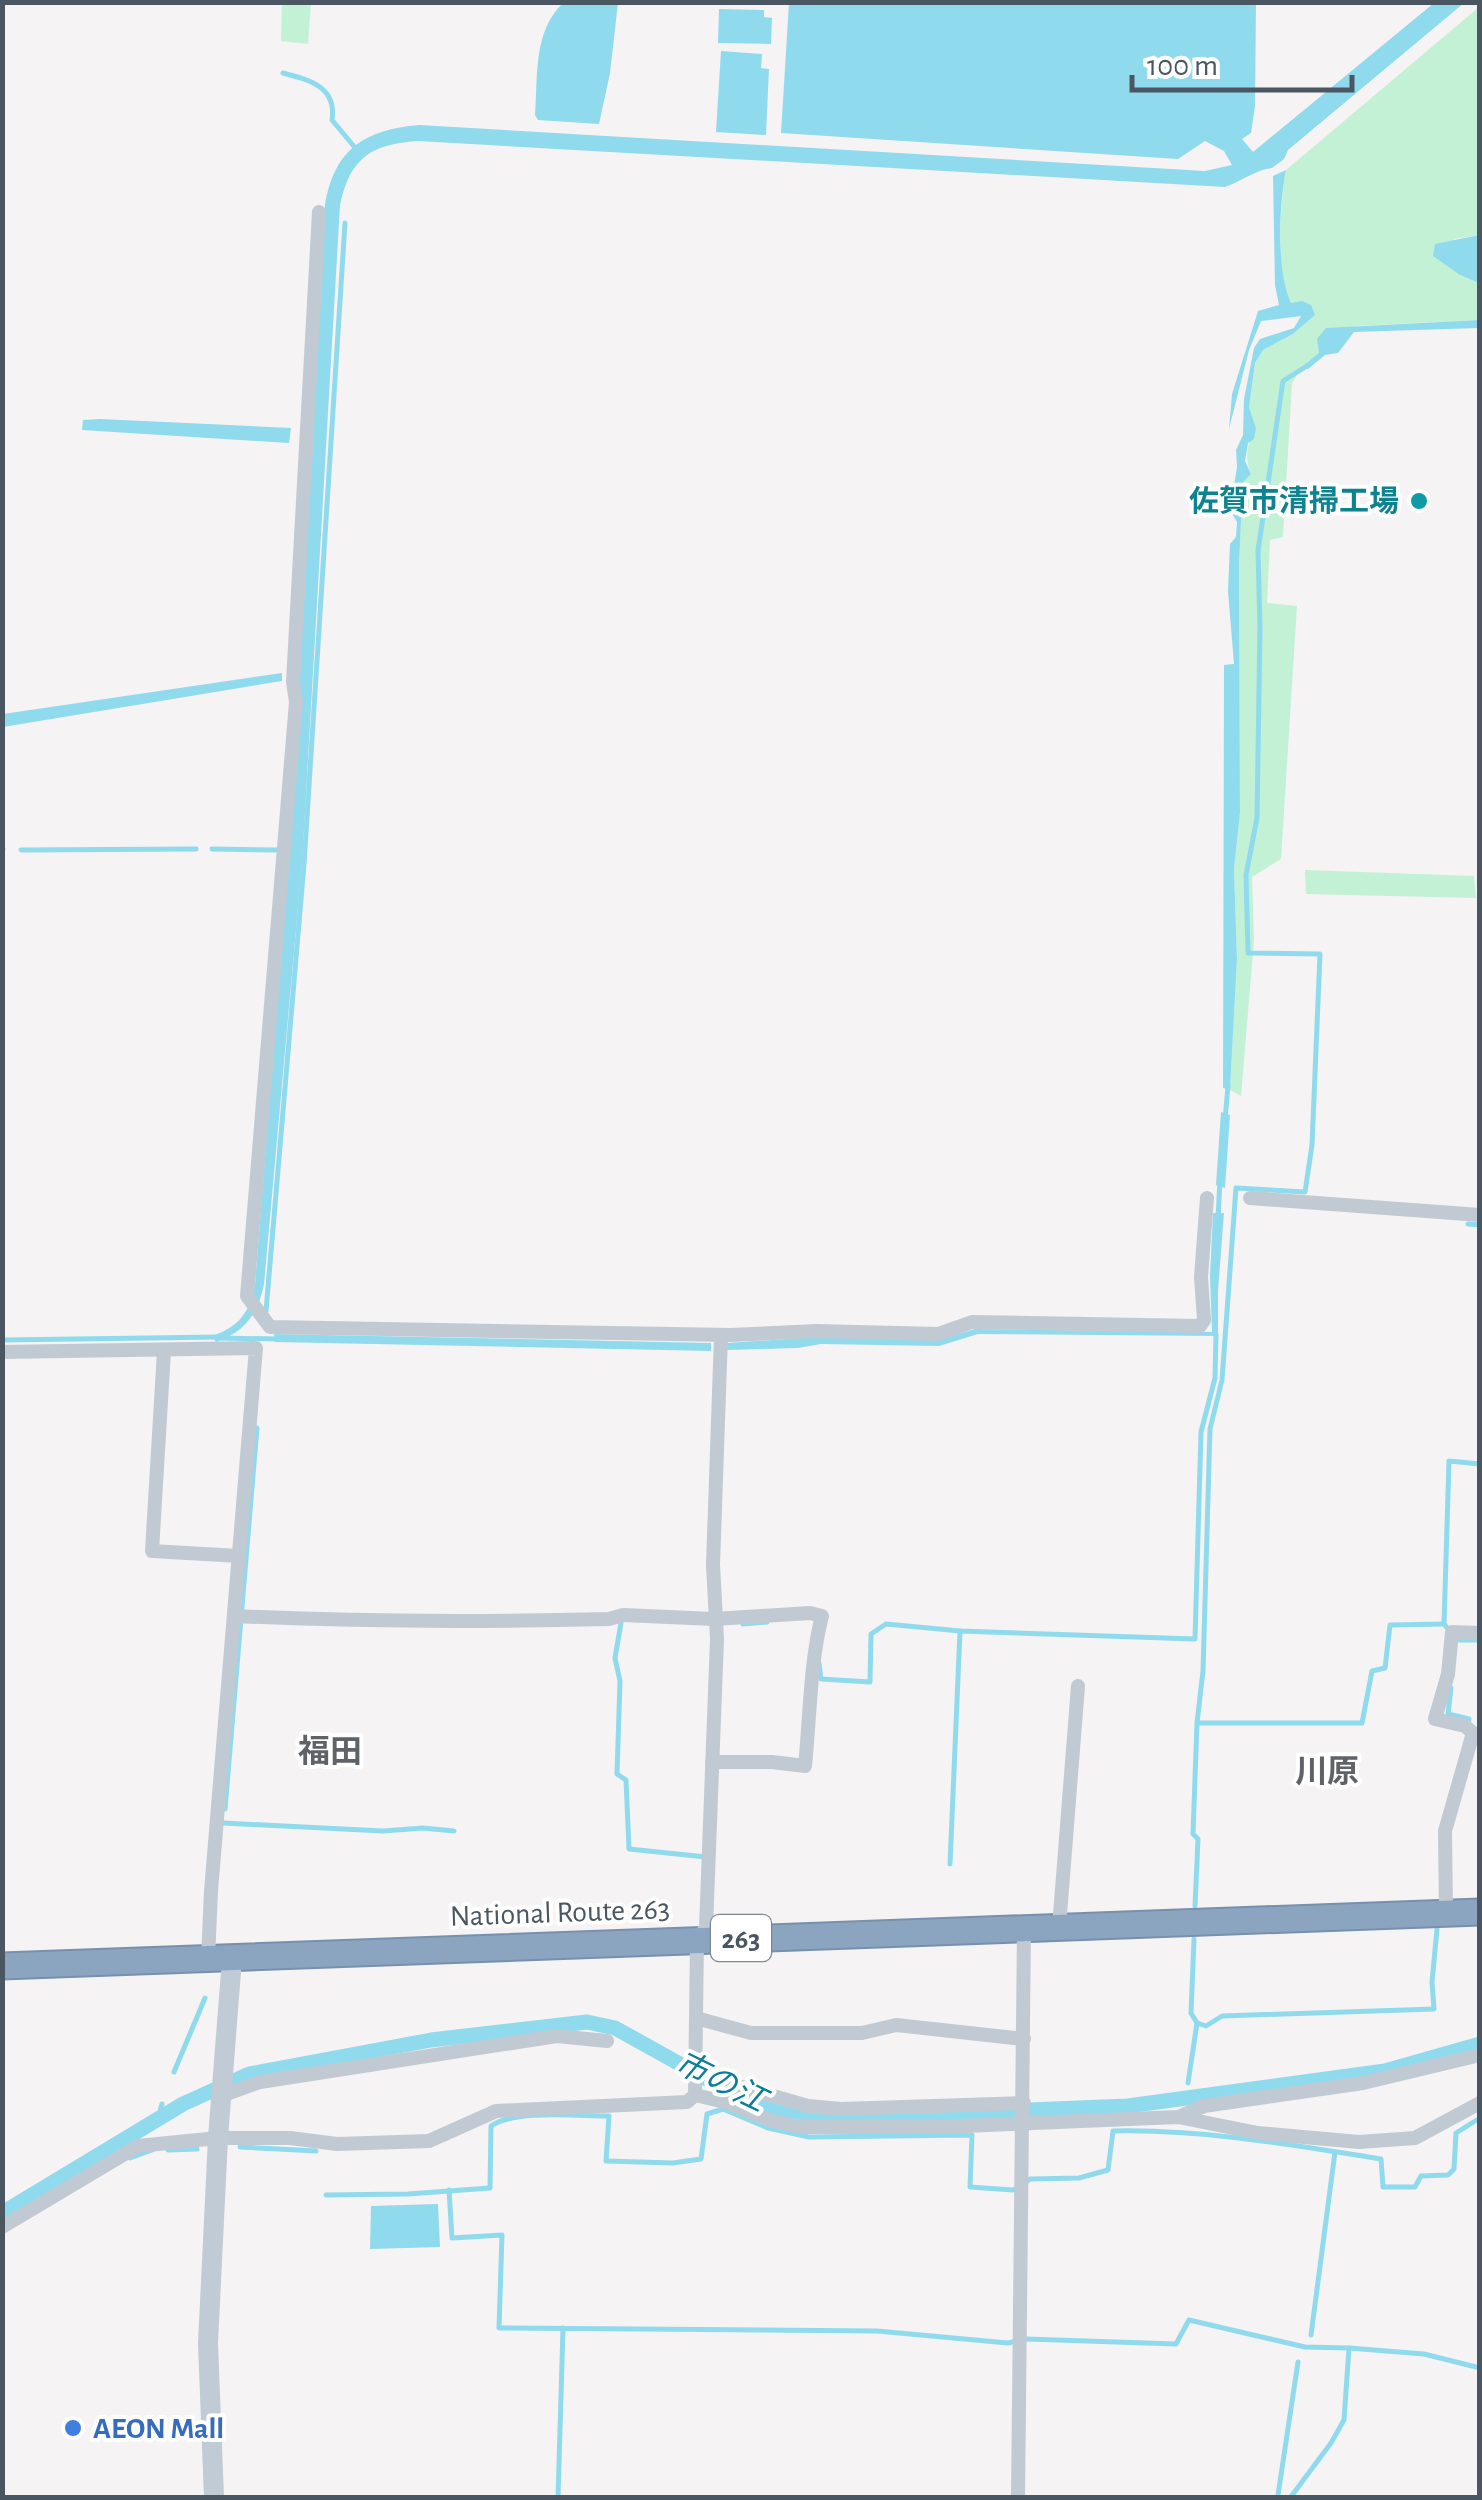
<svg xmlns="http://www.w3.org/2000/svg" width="1482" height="2500" viewBox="0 0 1482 2500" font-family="'Alegreya Sans','Noto Sans JP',sans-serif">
	<rect width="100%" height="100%" fill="#f5f3f3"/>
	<!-- green -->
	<g fill="#c3f1d5">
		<path d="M282,3H311L308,44L281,41Z"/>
		<path d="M1479,7V235L1454,239L1460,275L1479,283V320L1356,326L1303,366L1292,383L1283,537L1270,540L1267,603L1297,606L1281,859L1252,877L1254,940L1241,1096L1230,1090L1237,959L1234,869L1240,813L1239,562L1243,481L1251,474C1244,456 1247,445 1256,428L1249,407L1255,363L1263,350L1293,334L1315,315C1309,312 1299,309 1293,304C1274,289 1281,195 1286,170Z"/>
		<path d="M1305,870L1474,876L1476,898L1306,894Z"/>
	</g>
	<!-- water -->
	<g fill="#90daee">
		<path d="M563,3H618L610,73L599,124L538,120L535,115C538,75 533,32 563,3Z"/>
		<path d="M789,3H1256L1255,106L1251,133L1242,139L1253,152L1434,3H1464L1288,150L1284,159L1272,168C1257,169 1240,182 1225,187L418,141C371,144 350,158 340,205L302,863L264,1284C258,1314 245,1332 216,1342L212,1336C239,1327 250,1312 255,1284L301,703L298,675L325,204C335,148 365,130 419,125L1205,171L1232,165L1224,151L1205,141L1178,159L781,133Z"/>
		<path d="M719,9L764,10V17L772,18L771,44L718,43Z"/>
		<path d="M721,51L762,54L761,68L769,69L766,135L716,132Z"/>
		<path d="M1286,170C1279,205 1276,271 1291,303L1302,301L1311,305L1315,315L1293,334L1263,350L1255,363L1249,407L1256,428L1254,439L1248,443L1245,461L1251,474L1243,482L1239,563L1240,813L1234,869L1237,959L1230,1090L1223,1088L1224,665L1234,664L1228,591L1230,544L1236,537L1237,522L1230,510L1237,467L1236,450L1243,435L1244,399L1254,348L1260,339L1294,328L1301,316L1261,321L1249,350L1229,429L1232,394L1258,311L1279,305L1275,285L1273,176Z"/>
		<path d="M1479,235V283L1460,275L1433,256L1435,244Z"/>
		<path d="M1479,320V328L1354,332L1338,353L1325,355L1308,369L1303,366L1319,353L1317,339L1326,328Z"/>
		<path d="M100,419L291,428L289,443L82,430L83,420Z"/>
		<path d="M282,673V681L3,727V714Z"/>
		<path d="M1221,1112L1230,1115L1225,1188L1216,1185Z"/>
		<path d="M1213,1213H1224L1218,1291V1336L978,1334L939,1346L821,1344L798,1348L727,1350V1343L817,1337L941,1339L975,1329L1212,1332L1210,1276Z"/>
		<path d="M274,1334L711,1343V1351L275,1342Z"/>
		<path d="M438,2204L440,2247L370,2249L371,2206Z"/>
	</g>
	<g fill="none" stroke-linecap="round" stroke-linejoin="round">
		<!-- stream -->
		<g stroke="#90daee" stroke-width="5">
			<path d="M283,73C310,80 337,87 332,120L357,150"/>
			<path d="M2,849H3"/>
			<path d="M212,849L277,850"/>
			<path d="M21,850L196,849"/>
			<path d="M1225,1120L1228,1086"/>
			<path d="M1218,1219L1220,1180"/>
			<path d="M1468,1224L1480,1225"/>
			<path d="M266,1311L304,864L345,223"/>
			<path d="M218,1338L277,1339"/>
			<path d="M2,1340L219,1337"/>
			<path d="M618,1620L621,1623L615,1658L620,1681L617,1774L626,1780L629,1849L706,1857"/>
			<path d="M743,1624L767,1622"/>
			<path d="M1449,1630L1444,1624L1449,1461L1480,1464"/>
			<path d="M1456,1640H1480"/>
			<path d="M819,1663L821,1679L870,1682L871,1634L886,1624L960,1631L1195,1639L1201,1432L1215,1378L1216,1334"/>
			<path d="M1451,1688L1448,1714L1469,1719L1468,1724"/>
			<path d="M1198,1723H1362L1372,1671L1385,1668L1390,1625L1444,1624"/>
			<path d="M225,1809L257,1428"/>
			<path d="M223,1823L383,1831L423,1828L454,1831"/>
			<path d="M950,1864L960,1631"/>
			<path d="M1195,1906L1198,1839L1193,1834L1197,1723L1203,1671L1210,1429L1222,1380L1236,1188L1305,1192L1312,1145L1320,954L1248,953L1246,875L1257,818L1260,628L1258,551L1283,381L1310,364"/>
			<path d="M1194,1939L1191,2013L1197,2023"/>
			<path d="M174,2072L205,1998"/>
			<path d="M1188,2083L1197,2023L1206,2026L1222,2016L1434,2009L1432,1982L1437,1929"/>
			<path d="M158,2119L162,2104"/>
			<path d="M240,2147L316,2151"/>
			<path d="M168,2150L197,2149"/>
			<path d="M130,2158L152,2150"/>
			<path d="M1026,2182L1030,2179L1079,2178L1108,2170L1113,2131C1203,2129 1292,2145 1381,2159L1383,2187H1415L1421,2176L1448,2175L1454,2169L1456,2133L1480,2118"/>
			<path d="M449,2190L452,2238L502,2235L499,2328L877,2331L1008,2343L1027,2339L1176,2344L1189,2320L1305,2347L1349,2348"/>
			<path d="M326,2195L408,2194L490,2188L491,2126C516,2109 578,2116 609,2116L606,2161L673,2163L701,2159L707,2114L723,2109L768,2128L809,2137L972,2135L970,2187L1013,2190L1017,2188"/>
			<path d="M1311,2335L1335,2152"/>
			<path d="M1278,2495L1298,2362"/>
			<path d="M558,2498L563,2328"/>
			<path d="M1290,2498L1331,2443L1344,2420L1349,2348L1424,2354L1480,2368"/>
		</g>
		<!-- canal -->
		<path stroke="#90daee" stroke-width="15" d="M2,2213L183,2104L249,2074L431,2040L587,2022L615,2028L732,2093L765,2106L829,2118L1128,2106L1385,2071L1480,2044"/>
		<defs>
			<path id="highway" d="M2,1966L1480,1912"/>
		</defs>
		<!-- highway casing -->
		<use href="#highway" stroke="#7690ad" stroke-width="29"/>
		<!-- street -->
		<g stroke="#c1cad2" stroke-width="14">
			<path d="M319,212L293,682L296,702L247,1296L270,1327L731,1335L817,1331L938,1334L972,1322L1200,1326L1204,1320L1201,1277L1207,1198"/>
			<path d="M1250,1198L1480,1215"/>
			<path d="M721,1335L713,1565L717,1639L706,1928L697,1940L695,2095L729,2103L769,2120L800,2127H940L1178,2117L1258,2133L1359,2142L1415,2138L1480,2103"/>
			<path d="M164,1351L152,1551L239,1556"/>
			<path d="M2,1352L256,1348L211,1891L208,1959"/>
			<path d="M235,1616C360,1622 484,1622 609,1619L623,1615L714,1619L810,1613L822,1616C810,1662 810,1717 805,1766L772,1762H712"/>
			<path d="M1446,1913L1445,1831L1473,1733L1465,1726L1435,1719L1448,1674L1452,1632L1480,1633"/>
			<path d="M1059,1927L1078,1686"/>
			<path d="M696,2018L751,2033H862L896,2025L1024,2039"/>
			<path d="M695,2064L738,2086L808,2106L841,2109L1024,2103"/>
			<path d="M221,2096L260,2082L557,2036L607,2041"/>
			<path d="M1179,2117L1204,2106L1363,2083L1480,2055"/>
			<path d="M2,2227L138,2146L218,2138H290L337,2144L429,2141L496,2111L687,2102L695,2095"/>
			<path d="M1018,2498L1024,1929"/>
		</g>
		<!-- secondary -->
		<path stroke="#c1cbd6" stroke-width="20" d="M214,2498L208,2343L218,2138L232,1959"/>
		<!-- highway -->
		<use href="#highway" stroke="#8ba5c1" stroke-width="25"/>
	</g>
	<!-- markers -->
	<circle fill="#0f9aa8" stroke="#fff" stroke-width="4" cx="1419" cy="501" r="10"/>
	<circle fill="#3f7fe0" stroke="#fff" stroke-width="4" cx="73" cy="2428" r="10"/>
	<g text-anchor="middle" stroke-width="8" stroke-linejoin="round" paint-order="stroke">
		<!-- shield labels -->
		<rect fill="#fff" stroke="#808990" stroke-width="2.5" x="711" y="1915" width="60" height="46" rx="8"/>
		<g font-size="28" font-weight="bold" fill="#4a5661">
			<text x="741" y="1948">263</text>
		</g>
		<!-- culture labels -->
		<g font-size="30" font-weight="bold" fill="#0d838f" stroke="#fff" text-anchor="end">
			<text x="1399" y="511">佐賀市清掃工場</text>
		</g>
		<!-- street labels -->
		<g font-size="30" fill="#4a5661" stroke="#fff">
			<text transform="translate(560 1912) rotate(-2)" y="10">National Route 263</text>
		</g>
		<!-- shop labels -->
		<g font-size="30" font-weight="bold" fill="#366cbe" stroke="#fff" text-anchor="start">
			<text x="93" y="2438">AEON Mall</text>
		</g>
		<!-- neighbourhood labels -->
		<g font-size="32" font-weight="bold" fill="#5f6368" stroke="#fff">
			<text x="330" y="1762">福田</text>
			<text x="1327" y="1782">川原</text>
		</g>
		<!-- water labels -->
		<g font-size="32" font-style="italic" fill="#0c7c9b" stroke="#fff">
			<text transform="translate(721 2081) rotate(26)" y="11">市の江</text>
		</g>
	</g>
	<!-- border -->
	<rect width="1482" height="2500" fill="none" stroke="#4a5661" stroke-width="10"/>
	<!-- scale -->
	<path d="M1132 75v15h220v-15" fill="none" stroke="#4a5661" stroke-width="5"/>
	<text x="1147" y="75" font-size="30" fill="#4a5661" stroke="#ffffff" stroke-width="8" paint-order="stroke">100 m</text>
</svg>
